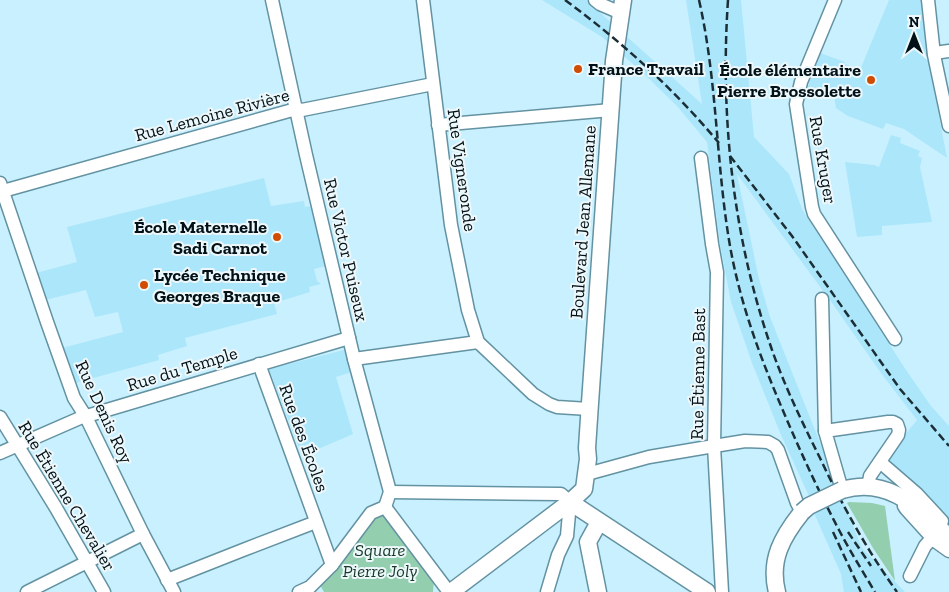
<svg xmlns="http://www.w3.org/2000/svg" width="949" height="592" viewBox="0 0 949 592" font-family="'Zilla Slab',serif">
	<rect width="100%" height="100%" fill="#c9f0fe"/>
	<!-- built -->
	<g fill="#ace6fb">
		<path d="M542,0H586L702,104L686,0H741L754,137L789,174L802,209L906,370L931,406L949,426V531L886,458L917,420L881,373L832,303L737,174L759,279L770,317L862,548L905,592H844L841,574L814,513L808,494L781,435L752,363L731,302L720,244L707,142L677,106L641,71L602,37Z"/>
		<path d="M889,0H921L934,90L947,158L904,129L886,123L883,129L848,116L836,108L833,90L803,100L820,53L845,62V64L860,70Z"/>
		<path d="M891,135L901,138L900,143L920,151L918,156L922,158L920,167L932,222L882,226V235L857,237L845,162L874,165L879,167Z"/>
		<path d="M264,178L271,206L304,201L305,207L312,206L326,266L314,269L317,281L321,284L309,287L310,292L274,303L277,314L185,338L187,346L158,355L159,360L75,383L62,348L123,332L118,312L95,317L86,290L45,300L36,273L77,262L67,227Z"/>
		<path d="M344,350L352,372L336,377L353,434L302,456L269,369Z"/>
	</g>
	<!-- green -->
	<g fill="#93ceaf">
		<path d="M849,502L872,503L885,506L895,581L873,548L847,503Z"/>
		<path d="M385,515L434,580L433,592H324L320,585L373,517Z"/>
	</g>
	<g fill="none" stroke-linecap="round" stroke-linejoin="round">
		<defs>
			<g id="minor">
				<path d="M272,0L306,155L354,359L389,488L390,492L385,507"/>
				<path d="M423,0L451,225L468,310L478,342L533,394L549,404L557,407L589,409"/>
				<path d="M595,0L600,4L621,13"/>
				<path d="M835,0L801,82L796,104L812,207L814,214L895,339"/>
				<path d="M928,0L934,55L949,126"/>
				<path d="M934,53L949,51"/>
				<path d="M438,125L611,110"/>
				<path d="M701,158L712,244L717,272L714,446L722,592"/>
				<path d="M0,183L47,322L74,398L86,417L143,534L174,592"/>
				<path d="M3,191L296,109L302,110L433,84"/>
				<path d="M822,299L825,431"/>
				<path d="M354,359L478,342"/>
				<path d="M259,364L332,565"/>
				<path d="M0,417L56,508L104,592"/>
				<path d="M0,453L80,418L349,338"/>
				<path d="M880,462L917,494L942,521"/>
				<path d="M587,474L649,457L714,446L745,441L768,442L775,446L778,450L797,503L802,512"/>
				<path d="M842,490L825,431L888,422H893L897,424L899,430L898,435L870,476L868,487"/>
				<path d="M390,492L561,494L570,502L567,536L558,555L547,592"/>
				<path d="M906,502L904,506L906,509L935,541L949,551"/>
				<path d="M385,507L449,592"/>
				<path d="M910,576L925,546L932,538"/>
				<path d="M167,580L243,550L316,522"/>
				<path d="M27,592L143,534"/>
				<path d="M299,592L310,587L332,565L371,513L385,507"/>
			</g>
			<g id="major">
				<path d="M842,490C889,476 918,508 949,537"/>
				<path d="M570,502L707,592"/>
				<path d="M451,592L570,502L584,489L588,459L587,448L590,403L614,61L623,0"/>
				<path d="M598,592L588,542L599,522"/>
				<path d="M777,592C769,560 782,537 802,512"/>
			</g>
		</defs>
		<!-- minor casing -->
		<use href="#minor" stroke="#6392a2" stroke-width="15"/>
		<!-- major casing -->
		<use href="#major" stroke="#6392a2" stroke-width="19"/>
		<!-- minor -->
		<use href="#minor" stroke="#fff" stroke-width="12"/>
		<!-- major -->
		<use href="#major" stroke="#fff" stroke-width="16"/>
		<!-- rail -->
		<g stroke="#1b2e35" stroke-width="2.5" stroke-dasharray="8 4" stroke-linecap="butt">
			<path d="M565,0C622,42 673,88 719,143"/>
			<path d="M699,0C717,79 716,161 729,240C739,301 760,357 784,413C801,453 819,492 839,530C850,551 863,572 875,592"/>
			<path d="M728,0C720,117 733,237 771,347C784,385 802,422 820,458C842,505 867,550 897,592"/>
			<path d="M730,156L792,236L900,389L949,446"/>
			<path d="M833,532L861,592"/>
			<path d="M848,532L871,566"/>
		</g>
		<defs>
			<path id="major-bridge" d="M802,512L809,506L842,490"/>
		</defs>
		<!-- major-bridge casing -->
		<use href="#major-bridge" stroke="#6392a2" stroke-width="19" stroke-linecap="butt"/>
		<!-- major-bridge -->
		<use href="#major-bridge" stroke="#fff" stroke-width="16"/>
	</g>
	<!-- markers -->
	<g fill="#d04c02" stroke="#eef8fb" stroke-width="2">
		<circle cx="578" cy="69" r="5"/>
		<circle cx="871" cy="80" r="5"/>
		<circle cx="277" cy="237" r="5"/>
		<circle cx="144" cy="285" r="5"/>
	</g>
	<g text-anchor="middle" stroke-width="4" stroke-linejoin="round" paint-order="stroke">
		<!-- poi labels -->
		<g font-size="18" font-weight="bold" fill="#011117" stroke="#eef8fb" text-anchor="start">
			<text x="588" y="75">France Travail</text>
			<text x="861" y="76" text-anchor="end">École élémentaire<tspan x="861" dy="21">Pierre Brossolette</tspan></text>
			<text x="267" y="233" text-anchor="end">École Maternelle<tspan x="267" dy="21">Sadi Carnot</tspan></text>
			<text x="154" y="281">Lycée Technique<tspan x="154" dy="21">Georges Braque</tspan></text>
		</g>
		<!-- street labels -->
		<g font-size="18" fill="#011117" stroke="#eef8fb">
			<text transform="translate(212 115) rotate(-15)" y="6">Rue Lemoine Rivière</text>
			<text transform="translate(823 160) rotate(80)" y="6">Rue Kruger</text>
			<text transform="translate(462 170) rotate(82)" y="6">Rue Vigneronde</text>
			<text transform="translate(583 222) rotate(-86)" y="6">Boulevard Jean Allemane</text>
			<text transform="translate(346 250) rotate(77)" y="6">Rue Victor Puiseux</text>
			<text transform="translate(182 369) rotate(-17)" y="6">Rue du Temple</text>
			<text transform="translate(698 374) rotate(-89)" y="6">Rue Étienne Bast</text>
			<text transform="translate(104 412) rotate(65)" y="6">Rue Denis Roy</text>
			<text transform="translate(304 438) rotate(70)" y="6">Rue des Écoles</text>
			<text transform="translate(67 496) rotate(59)" y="6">Rue Étienne Chevalier</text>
		</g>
		<!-- park labels -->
		<g font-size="18" font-style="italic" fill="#173a29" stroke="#eef8fb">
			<text x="380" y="556">Square<tspan x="380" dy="21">Pierre Joly</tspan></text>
		</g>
	</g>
	<!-- north arrow -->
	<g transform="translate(914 35)" stroke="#eef8fb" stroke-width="4" paint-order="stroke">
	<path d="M0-4L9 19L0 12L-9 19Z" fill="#011117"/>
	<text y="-8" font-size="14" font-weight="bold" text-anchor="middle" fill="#011117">N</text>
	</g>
</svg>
